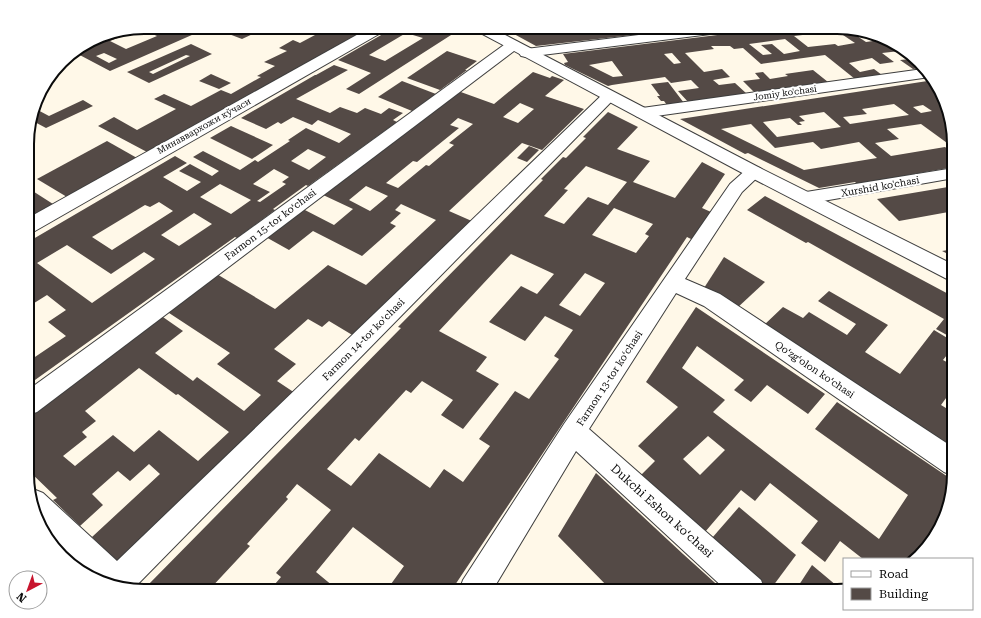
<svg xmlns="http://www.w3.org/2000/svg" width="981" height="618" viewBox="0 0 981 618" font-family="'Roboto Serif',serif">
	<rect width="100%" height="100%" fill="#fff8e8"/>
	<!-- building -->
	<g fill="#544a46" fill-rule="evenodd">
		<path d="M144,27H167L175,31L184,27H210L110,71L74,52L91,41L105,35ZM141,29L157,36L126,49L110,41ZM104,53L117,59L109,63L96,56Z"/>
		<path d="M229,27H236L244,30L252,27H268L242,39L221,31Z"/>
		<path d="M330,27H374L147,152L98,126L114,117L137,130L176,109L154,99L164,94L191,106L221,90L231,94L261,77L257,76L275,66L264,62L287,51L279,48L293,40L300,43Z"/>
		<path d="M395,27L462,28L359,94L346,89L371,73L338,60ZM406,33L423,38L385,61L369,55Z"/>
		<path d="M564,27H575L578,31L588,29L586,27L694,28L536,46L514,34L526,30L534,31Z"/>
		<path d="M783,27H837L858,33L854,34L866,42L880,40L902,47L922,68L913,69L900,60L911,59L900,51L882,53L894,62L880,64L872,58L849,63L860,72L874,69L882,75L855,79L825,55L761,64L743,48L734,49L730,46H711L714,49L685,53L704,72L722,69L730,77L713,80L719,85L735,83L747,94L690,104L678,91L699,88L691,80L671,83L665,77L612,85L608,86L565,65L564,63L568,62L563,54ZM837,31L855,43L838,46L835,44L808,47L794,36ZM785,39L800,51L784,54L772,44L761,45L772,54L763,55L749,44ZM672,53L681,63L674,64L664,54ZM612,61L623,76L613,77L589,65Z"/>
		<path d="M191,44L212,54L149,83L127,72ZM186,55L190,56L153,74L149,72Z"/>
		<path d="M447,51L477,61L465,70H467L440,90L407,78Z"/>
		<path d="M334,65L348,70L296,99L330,113L340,107L357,113L365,108L381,114L389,108L403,113L393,120L397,122L308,186L306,185L273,209L275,210L237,238L235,237L28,385V360L29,361L66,336L48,322L66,310L47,295L31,305L28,302V242L175,156L187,163L163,177L187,191L201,182L179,171L190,164L212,176L219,171L193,157L203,151L240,170L255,160L258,162L290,141L288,140L306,128L339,143L351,134L318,120L312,125L293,117L281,124L278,122L266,129L241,118L315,75H316ZM308,149L326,157L309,170L291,161ZM274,169L289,177L282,182L286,184L260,202L257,201L270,192L253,184ZM220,184L251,200L231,214L200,197ZM159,202L173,211L112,250L92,237L145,205L150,207ZM194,213L212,224L179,246L161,235ZM67,245L111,274L144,252L155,259L92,303L37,263Z"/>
		<path d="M813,70L828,82L755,93L743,81L760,79L755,73L763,72L770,79L788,76L785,74Z"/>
		<path d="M533,72L550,78L552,76L564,80L545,96L584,109L542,150L522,143L449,211L474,222L354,336L329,321L322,327L308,319L274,349L296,364L277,381L298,395L123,567L92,537L160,474L149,464L130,481L118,471L92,494L103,505L80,526L53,500L57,498L28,470V414L160,315L183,331L155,353L193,381L197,377L244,411L261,395L217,364L230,353L166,311L215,273L275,309L328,265L366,285L436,220L401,204L395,210L401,213L390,223L396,226L362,256L313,231L289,250L264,236L301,208L334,225L353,209L321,194L458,91L494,104ZM520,103L534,109L518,123L503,117ZM458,118L473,124L449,143L454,145L429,166L426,165L398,188L386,183L413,161L417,162L459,128L450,125ZM366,186L388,196L370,211L349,200ZM139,368L176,395L178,394L229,432L198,461L159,430L134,452L113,435L75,466L63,456L87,437L82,432L96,421L85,411Z"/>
		<path d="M211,74L231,83L219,89L199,81Z"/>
		<path d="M934,80L938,85L954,136V148L921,124L887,129L899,139L875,143L891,156L945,147L954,154V167L857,184L855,182L819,188L748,153L745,154L680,119ZM894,104L909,115L850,124L843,117L867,114L862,109ZM923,105L932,111L921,113L913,107ZM824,112L841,127L777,137L763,122L790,118L798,125H802L799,122L805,121L799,116ZM751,124L775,148L813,142L821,149L859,142L877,158L804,170L721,129Z"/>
		<path d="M402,81L436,94L412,111L378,97Z"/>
		<path d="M668,82L684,103L667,105L664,101H661L657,96H660L651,84Z"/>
		<path d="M83,100L93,106L46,128L31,120L34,108L49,116Z"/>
		<path d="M608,112L638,127L617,149L650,161L633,182L675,198L702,162L725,174L702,208L711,212L693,240L687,237L451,591H386L404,566L353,527L316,572L339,591H269L281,577L276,573L331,510L297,484L286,497L288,499L247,544L250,546L208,591H152L147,586L401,328L398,327L543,180L541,179L563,157L566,158L586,138L583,137ZM586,166L627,182L608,205L588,197L564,224L544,216L568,190L564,189ZM614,208L653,224L645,234L649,236L636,253L592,235ZM511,254L554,274L537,294L521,286L489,322L525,341L545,316L573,330L554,356L559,359L529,399L515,391L479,439L490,446L463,482L444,469L430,488L379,453L351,486L327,469L355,438L359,441L406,390L411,393L422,381L453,400L441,415L463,429L499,384L476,371L487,357L439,331ZM585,273L605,283L580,316L559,305Z"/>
		<path d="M231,126L273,145L252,159L210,138Z"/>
		<path d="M107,141L137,158L67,197L37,179Z"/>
		<path d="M529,146L539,150L527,162L517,158Z"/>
		<path d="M954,186V211L899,221L877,199Z"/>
		<path d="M28,188L53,204L28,218Z"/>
		<path d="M765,196L954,297V339L936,329L944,319L808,242L806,243L747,210Z"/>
		<path d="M954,249V257L942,251Z"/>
		<path d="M724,257L765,282L736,309L704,288Z"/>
		<path d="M829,291L888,325L865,352L900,374L934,330L954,342V346L943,360L954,366V387L941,405L954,413V451L763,326L783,307L803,318L809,312L847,335L856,324L818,301Z"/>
		<path d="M696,307L825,394L808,414L767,385L751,402L734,390L744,380L697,346L682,368L725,400L713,412L879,539L908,495L815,429L837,402L954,481L934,539L913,559H863L840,541L825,562L801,543L818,521L770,483L755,501L741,490L705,532L641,475L655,461L638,446L678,407L646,382ZM708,436L725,450L700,475L683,459Z"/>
		<path d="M596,473L683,554L724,591H612L558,536Z"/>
		<path d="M739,507L796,555L770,590L712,538Z"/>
		<path d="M812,565L843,591H795Z"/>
	</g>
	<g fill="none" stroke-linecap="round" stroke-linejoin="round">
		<defs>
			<g id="minor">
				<path d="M703,27H741L740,30L735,31L526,57L521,56L519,53L521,50L526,49Z"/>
				<path d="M513,41L518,42L520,45L518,48L37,412L28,415V390L508,42Z"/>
				<path d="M923,69L930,77L642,118L636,116L634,113L636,110L642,108Z"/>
				<path d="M609,91L614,93L617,96L614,99L134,588L86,573L45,534L29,491L33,489L43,493L117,561L604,93Z"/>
				<path d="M754,167L760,168L763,172L742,192L685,279L720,294L954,448V476L944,472L704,306L676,293L589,429L761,580L765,591H727L576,451L492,591H459L463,580L564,424L730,184L748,168Z"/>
				<path d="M954,168V178L806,204L799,202L797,198L799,194L806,192Z"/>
			</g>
			<g id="tertiary">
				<path d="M371,27H387L386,30L35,231L28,233V218Z"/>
				<path d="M474,27H490L760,168L954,265V282L947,279L748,176L475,30Z"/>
			</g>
		</defs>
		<!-- minor casing -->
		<use href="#minor" stroke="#3e3e3e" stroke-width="2"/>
		<!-- tertiary casing -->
		<use href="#tertiary" stroke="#3e3e3e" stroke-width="2"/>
		<!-- minor -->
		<use href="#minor" fill="#fff" fill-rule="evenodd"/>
		<!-- tertiary -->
		<use href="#tertiary" fill="#fff" fill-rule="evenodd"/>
	</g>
	<g text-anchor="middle" stroke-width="4" stroke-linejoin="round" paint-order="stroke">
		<!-- far-street labels -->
		<g font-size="9" fill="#0b0b0b" stroke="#fff">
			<text transform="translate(785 93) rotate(-8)" y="3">Jomiy ko'chasi</text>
			<text transform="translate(204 126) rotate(-29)" y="3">Минаввархожи кўчаси</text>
		</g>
		<!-- street labels -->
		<g font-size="10" fill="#0b0b0b" stroke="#fff">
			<text transform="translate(880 186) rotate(-10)" y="4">Xurshid ko'chasi</text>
			<text transform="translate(270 224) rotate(-37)" y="4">Farmon 15-tor koʻchasi</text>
			<text transform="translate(363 339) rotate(-45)" y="4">Farmon 14-tor koʻchasi</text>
			<text transform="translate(815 369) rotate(34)" y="4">Qoʻzgʻolon koʻchasi</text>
			<text transform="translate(609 378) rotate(-57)" y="4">Farmon 13-tor koʻchasi</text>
		</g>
		<!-- near-street labels -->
		<g font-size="12" fill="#0b0b0b" stroke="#fff">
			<text transform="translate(662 511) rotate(42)" y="4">Dukchi Eshon koʻchasi</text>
		</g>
	</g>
	<!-- crop -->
	<path d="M0 0H981V618H0ZM144 34H837A110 110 0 0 1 947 144V474A110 110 0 0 1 837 584H144A110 110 0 0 1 34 474V144A110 110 0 0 1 144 34Z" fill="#fff" fill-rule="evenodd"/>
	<path fill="none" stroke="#0b0b0b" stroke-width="2" d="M144 34H837A110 110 0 0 1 947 144V474A110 110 0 0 1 837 584H144A110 110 0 0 1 34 474V144A110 110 0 0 1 144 34Z"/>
	<!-- legend -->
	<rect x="843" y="558" width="130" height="52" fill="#ffffff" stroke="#9d9d9d"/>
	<rect x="851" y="571" width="20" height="6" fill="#ffffff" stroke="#9d9d9d"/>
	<text x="879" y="578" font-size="12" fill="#0b0b0b">Road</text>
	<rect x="851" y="588" width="20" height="12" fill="#544a46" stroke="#9d9d9d"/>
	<text x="879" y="598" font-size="12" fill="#0b0b0b">Building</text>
	<!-- north arrow -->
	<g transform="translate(28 590) rotate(221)"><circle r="19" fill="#ffffff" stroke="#9d9d9d"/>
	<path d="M0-3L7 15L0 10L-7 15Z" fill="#c8152e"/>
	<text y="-6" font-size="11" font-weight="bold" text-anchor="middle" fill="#0b0b0b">N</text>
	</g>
</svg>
